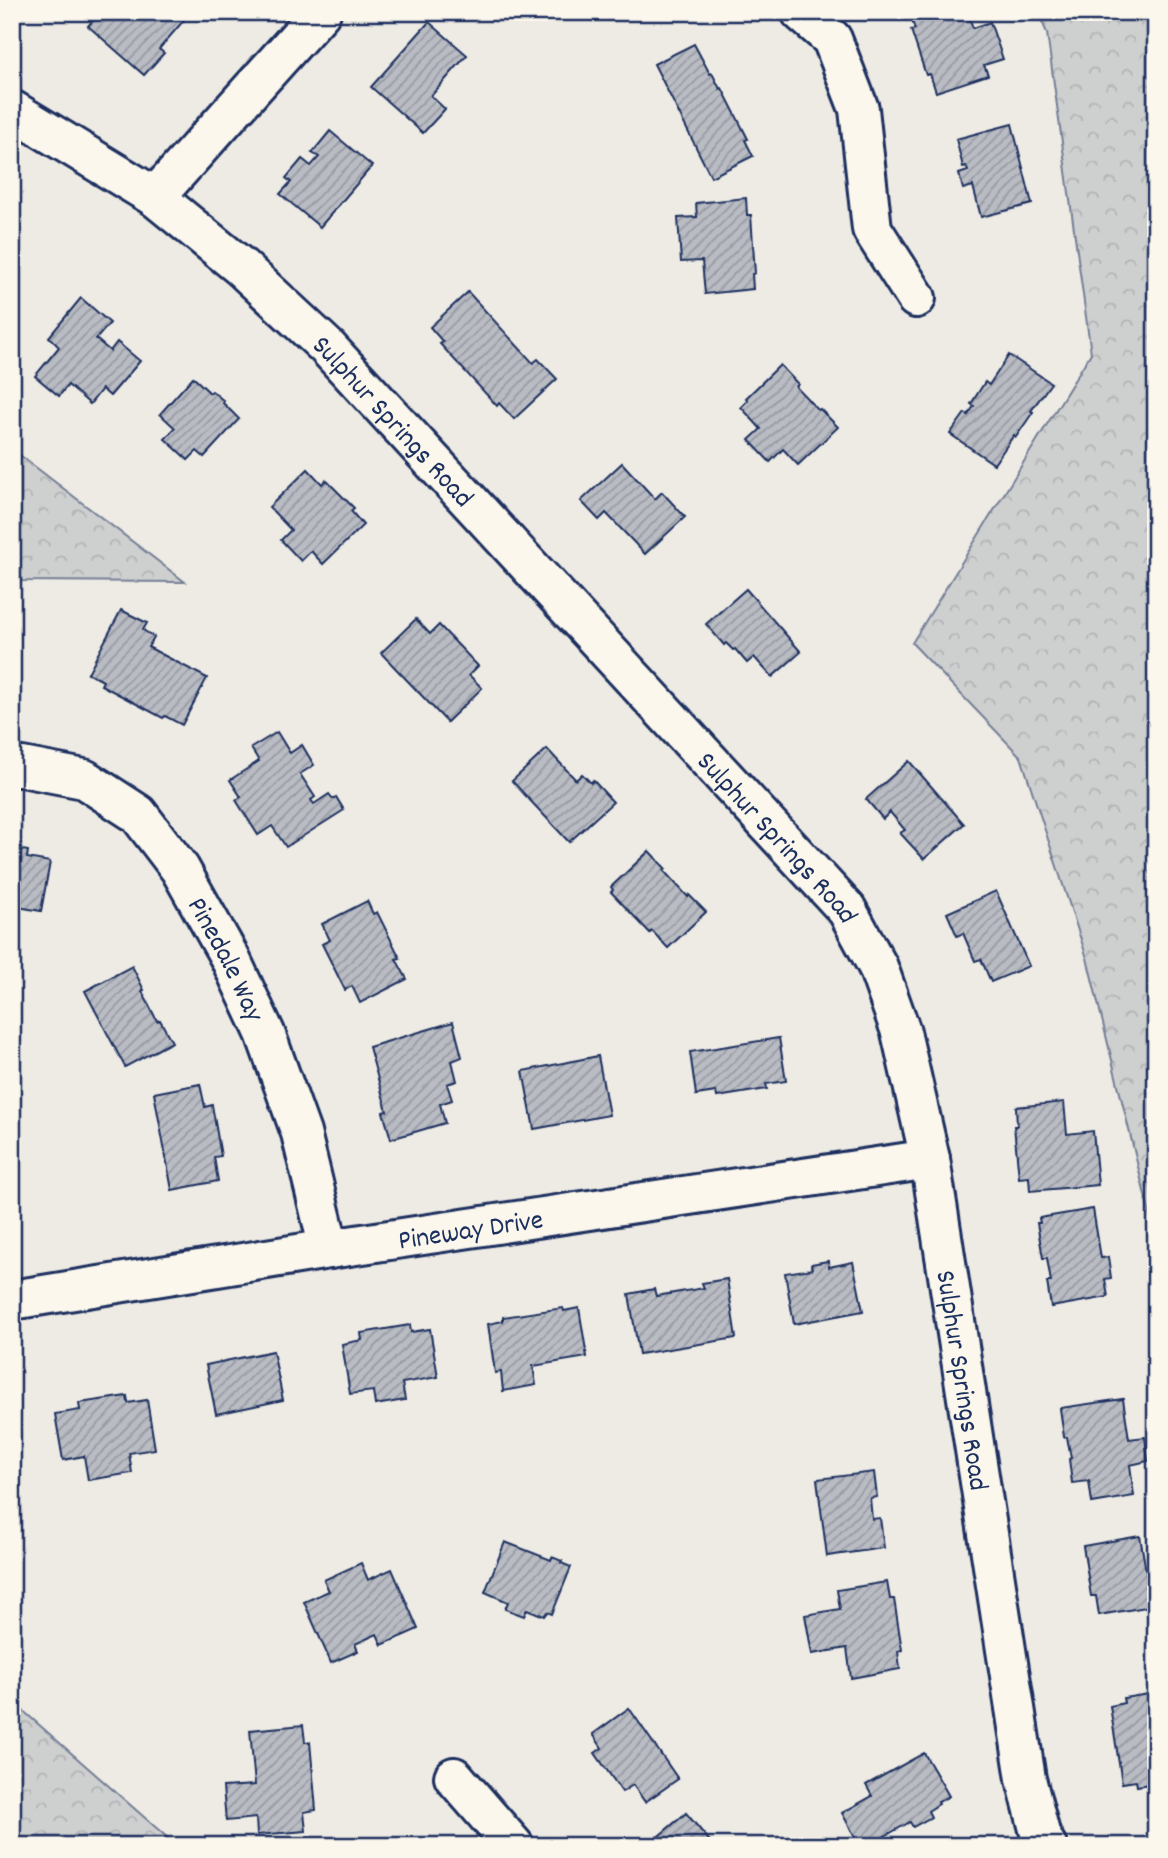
<svg xmlns="http://www.w3.org/2000/svg" width="1168" height="1858" viewBox="0 0 1168 1858" font-family="Dekko,sans-serif">
	<defs>
		<pattern id="forest-crowns" width="20" height="18" patternUnits="userSpaceOnUse" patternTransform="scale(1.75)"><rect width="20" height="18" fill="#cecfcf"/><path d="M2 6a3 3 0 1 1 6 0M12 15a3 3 0 1 1 6 0" fill="none" stroke="#b0b2b4"/></pattern>
		<pattern id="building-hatch" width="6" height="6" patternUnits="userSpaceOnUse" patternTransform="scale(1.75)"><rect width="6" height="6" fill="#b9bcc3"/><path d="M-1 1l2-2M0 6l6-6M5 7l2-2" fill="none" stroke="#9699a2"/></pattern>
	</defs>
	<rect width="100%" height="100%" fill="#eeebe4"/>
	<filter id="ink" filterUnits="userSpaceOnUse"><feTurbulence type="fractalNoise" baseFrequency=".0143" numOctaves="2"/><feDisplacementMap in="SourceGraphic" scale="14" xChannelSelector="R" yChannelSelector="G"/><feConvolveMatrix kernelMatrix="1 2 1 2 8 2 1 2 1" color-interpolation-filters="sRGB"/></filter>
	<g filter="url(#ink)">
		<!-- forest -->
		<g fill="url(#forest-crowns)" stroke="#747f96" stroke-width="2">
			<path d="M1038,12H1156V1255L1153,1228L1087,958L1021,757L912,643L1091,353L1047,33Z"/>
			<path d="M12,449L185,582L12,581Z"/>
			<path d="M12,1701L177,1846H12Z"/>
		</g>
		<!-- building -->
		<g fill="url(#building-hatch)" stroke="#1b2f5e" stroke-width="2">
			<path d="M100,12H107L115,20L122,12H188L183,18L184,20L159,49L164,53L144,75L88,26Z"/>
			<path d="M978,12L969,17L973,28L990,22L1003,59L984,65L988,75L936,92L930,74L926,75L911,30L915,29L909,13Z"/>
			<path d="M429,22L467,55L431,96L445,109L423,133L371,87Z"/>
			<path d="M694,44L710,74L712,73L720,89L722,88L748,139L745,140L753,156L711,177L654,64Z"/>
			<path d="M1012,124L1032,204L981,217L973,186L963,189L959,174L968,171L966,166L963,167L956,139Z"/>
			<path d="M330,131L372,166L320,227L280,194L291,182L286,178L302,159L311,166L319,157L312,153Z"/>
			<path d="M746,198L747,215H751L755,273L752,274L753,289L705,294L702,261L681,262L678,218L697,217L696,203Z"/>
			<path d="M12,252L19,256L12,267Z"/>
			<path d="M468,292L533,363L538,359L557,379L514,419L499,403L497,406L440,344L443,342L430,327Z"/>
			<path d="M81,298L110,323L96,339L110,351L117,342L140,361L110,396L102,389L90,404L68,385L59,396L35,376L59,347L49,337Z"/>
			<path d="M1009,355L1051,383L1031,411L1033,412L1016,437L1014,435L994,464L950,434L965,413L968,415L974,406L971,404L985,382L989,385Z"/>
			<path d="M780,365L798,384L796,387L818,410L820,409L838,427L798,465L783,449L770,462L749,440L761,429L741,407L748,400L746,398Z"/>
			<path d="M193,377L210,393L212,391L224,401L223,403L239,419L204,457L197,451L188,460L165,439L175,428L160,414Z"/>
			<path d="M622,463L655,499L662,492L685,517L645,554L606,513L599,520L581,501Z"/>
			<path d="M308,469L322,484L326,480L354,508L351,511L363,525L323,564L311,551L301,561L281,540L291,530L269,507Z"/>
			<path d="M746,589L801,652L772,677L754,657L747,663L735,649L733,650L726,643L724,645L706,624Z"/>
			<path d="M121,610L147,623L143,630L154,637L148,647L207,678L182,725L165,716L163,718L101,685L103,681L88,673Z"/>
			<path d="M12,615H16L12,666Z"/>
			<path d="M416,619L430,634L439,625L478,666L469,675L482,688L447,722L381,653Z"/>
			<path d="M277,732L290,753L302,745L314,765L300,774L315,797L311,800L314,804L329,794L333,799L336,797L344,810L286,847L272,826L258,835L236,800L241,797L230,780L259,761L251,748Z"/>
			<path d="M547,749L576,780L582,774L591,783L593,780L613,802L569,842L512,781Z"/>
			<path d="M909,761L964,824L924,859L900,833L905,830L890,812L883,819L866,799Z"/>
			<path d="M12,848L28,851L27,858L50,862L41,911L12,906Z"/>
			<path d="M649,851L666,869L664,871L688,897L689,895L706,912L668,948L652,931L650,933L611,892L613,890L611,887Z"/>
			<path d="M996,891L1029,966L991,982L981,959L975,961L963,933L957,936L947,913Z"/>
			<path d="M367,901L373,914L377,912L400,958L396,959L407,979L360,1003L352,986L345,990L322,944L330,940L322,924Z"/>
			<path d="M132,966L144,990L142,991L157,1021L160,1020L172,1042L125,1067L85,991Z"/>
			<path d="M453,1022L462,1057L452,1061L457,1081L447,1084L452,1100L440,1104L445,1123L391,1139L383,1112L387,1111L369,1047Z"/>
			<path d="M779,1038L786,1081L766,1084L767,1089L717,1097L716,1092L696,1095L690,1052Z"/>
			<path d="M598,1056L609,1115L534,1129L523,1071Z"/>
			<path d="M200,1084L205,1107L212,1105L221,1156L214,1157L218,1181L172,1190L154,1093Z"/>
			<path d="M1064,1102L1067,1134L1093,1131L1098,1185L1030,1191L1029,1177L1019,1178L1014,1126H1017L1016,1107Z"/>
			<path d="M1093,1209L1101,1258L1108,1257L1111,1278L1105,1279L1108,1297L1051,1307L1047,1282H1051L1047,1258H1043L1037,1223H1040L1039,1218Z"/>
			<path d="M828,1261L829,1267L853,1262L863,1311L794,1324L785,1273L812,1269L811,1264Z"/>
			<path d="M727,1279L736,1338L639,1354L629,1294L654,1289L656,1296L704,1288L702,1283Z"/>
			<path d="M563,1308L564,1311L579,1308L587,1357L533,1366L536,1385L503,1391L501,1372L495,1373L488,1324L503,1321V1317Z"/>
			<path d="M410,1325L411,1332L430,1329L438,1377L402,1383L405,1400L375,1405L373,1391L350,1394L342,1344L362,1340L361,1333Z"/>
			<path d="M273,1351L283,1400L216,1414L206,1365Z"/>
			<path d="M127,1396L128,1403L147,1400L155,1449L129,1453L132,1473L88,1480L84,1456L63,1460L55,1414L80,1410L79,1403Z"/>
			<path d="M1123,1399L1129,1439L1145,1437L1148,1461L1130,1465L1134,1496L1092,1503L1089,1481L1072,1483L1069,1459L1071,1458L1067,1437H1064L1060,1408Z"/>
			<path d="M874,1472L877,1497L870,1498L872,1519L880,1518L884,1548L827,1556L817,1479Z"/>
			<path d="M1140,1536L1152,1606L1099,1615L1096,1596H1091L1083,1546Z"/>
			<path d="M505,1542L551,1560L552,1557L562,1561L561,1563L571,1567L552,1614L547,1612L544,1616L527,1609L524,1616L505,1609L508,1602L485,1592Z"/>
			<path d="M361,1563L368,1580L392,1569L418,1629L382,1645L377,1634L355,1644L358,1651L331,1663L304,1602L329,1591L324,1580Z"/>
			<path d="M887,1582L890,1599H894L902,1650L898,1651L900,1669L851,1678L847,1648L812,1654L805,1615L840,1609L837,1590Z"/>
			<path d="M1156,1693V1783L1137,1786L1136,1781L1122,1783L1110,1706L1124,1703L1123,1698Z"/>
			<path d="M629,1708L678,1779L645,1802L633,1785L622,1792L595,1753L602,1748L593,1734Z"/>
			<path d="M303,1725L305,1742H310L316,1810L304,1812L306,1831L257,1835L256,1818L226,1821L223,1787L255,1785L250,1730Z"/>
			<path d="M924,1753L949,1796L938,1802L939,1804L928,1811L931,1817L913,1827L910,1822L867,1846H860L842,1813L872,1796L866,1785Z"/>
			<path d="M686,1813L714,1846H647Z"/>
		</g>
		<g fill="none" stroke-linecap="round" stroke-linejoin="round">
			<defs>
				<g id="minor">
					<path d="M801,12L832,39L859,109L872,229L916,298"/>
					<path id="s1" d="M12,110L155,197L241,267L327,347L847,910L878,967L901,1032L930,1159L1026,1779L1041,1837L1047,1846"/>
					<path d="M155,197L321,12"/>
					<path id="s2" d="M12,767H22L84,779L138,814L180,869L230,958L265,1033L301,1133L329,1249"/>
					<path id="s3" d="M12,1300L329,1249L930,1159"/>
					<path d="M454,1777L514,1846"/>
				</g>
			</defs>
			<!-- minor casing -->
			<use href="#minor" stroke="#1b2f5e" stroke-width="44"/>
			<!-- minor -->
			<use href="#minor" stroke="#fbf7ec" stroke-width="38"/>
		</g>
	</g>
	<g text-anchor="middle" stroke-width="5" stroke-linejoin="round" paint-order="stroke">
		<!-- street labels -->
		<g font-size="28" fill="#1b2f5e" stroke="#fbf7ec">
			<text dy="10" stroke="none"><textPath href="#s1" startOffset="495">Sulphur Springs Road</textPath></text>
			<text dy="10" stroke="none"><textPath href="#s1" startOffset="1062">Sulphur Springs Road</textPath></text>
			<text dy="10" stroke="none"><textPath href="#s2" startOffset="308">Pinedale Way</textPath></text>
			<text dy="10" stroke="none"><textPath href="#s3" startOffset="464">Pineway Drive</textPath></text>
			<text dy="10" stroke="none"><textPath href="#s1" startOffset="1650">Sulphur Springs Road</textPath></text>
		</g>
	</g>
	<!-- margin -->
	<rect width="1168" height="1858" fill="none" stroke="#fbf7ec" stroke-width="42"/>
	<rect x="21" y="21" width="1126" height="1816" fill="none" stroke="#1b2f5e" stroke-width="2.5" filter="url(#ink)"/>
</svg>
